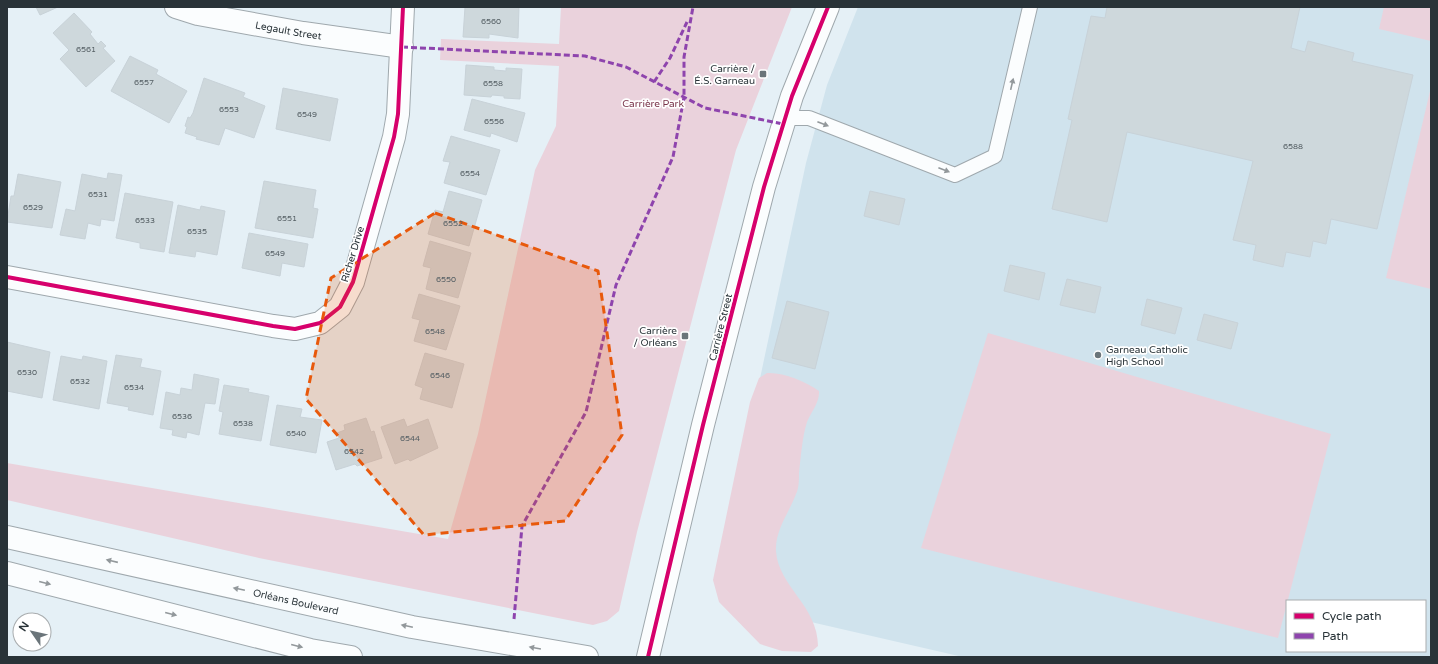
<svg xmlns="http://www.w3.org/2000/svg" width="1438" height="664" viewBox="0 0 1438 664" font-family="'Varela Round',sans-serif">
	<rect width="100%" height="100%" fill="#e5f0f6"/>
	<!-- built -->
	<path fill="#d0e3ed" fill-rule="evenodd" d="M858,7H1431V657H963L759,610L724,547L806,163L827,85ZM1287,601H1425V651H1287Z"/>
	<!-- green -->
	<g fill="#ead2dc">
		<path d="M561,7H792L736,150L637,532L619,611L607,621L593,625L259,558L7,500V463L448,539L478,434L535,170L556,126L559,66L440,60L441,39L559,44Z"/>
		<path d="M1384,7H1431V41L1379,29Z"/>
		<path d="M1431,87V289L1386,278Z"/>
		<path d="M988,333L1331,434L1278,638L921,548Z"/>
		<path d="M767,373C783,372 805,381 819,391C820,402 811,412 807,422C802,438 801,456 799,473C799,480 799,488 796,494C789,513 775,530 776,551C778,586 818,606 818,646L811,652L782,651L760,644L719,602L713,580L750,402L759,378Z"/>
	</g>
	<!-- building -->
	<g fill="#ced8dc" stroke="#c8d2d8">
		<path d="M36,7H58L40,15Z"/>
		<path d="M465,7H519L518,38L489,34V38L463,37Z"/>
		<path d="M1107,7H1300L1291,48L1305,52L1308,41L1354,53L1352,61L1413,75L1377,229L1331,219L1326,244L1313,241L1310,257L1286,252L1283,267L1253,260L1256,245L1233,240L1253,161L1127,132L1107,222L1052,209L1072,120L1068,119L1091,16L1105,18Z"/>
		<path d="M74,13L92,32L90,34L98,44L101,41L106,46L103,48L115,61L86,87L60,59L69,50L53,33Z"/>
		<path d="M130,56L158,70L156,74L187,91L169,123L111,91Z"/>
		<path d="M466,65L494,67V70L506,71V68L522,69L520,99L504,98V96L492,95L491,97L464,95Z"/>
		<path d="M204,78L245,93L243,97L265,106L254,138L225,128L219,145L196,139L197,137L185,133L187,127L185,126L188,117L190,118L193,113Z"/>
		<path d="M283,88L338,99L330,141L276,129Z"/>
		<path d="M472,99L525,113L517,142L491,133L490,137L464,130Z"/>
		<path d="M451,136L500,150L486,195L444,183L450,162L443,161Z"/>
		<path d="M108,173L122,175L114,221L101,219L100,226L88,223L85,239L60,235L66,209L75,211L82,174L107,179Z"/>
		<path d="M18,174L61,182L52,228L7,222L11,196H14Z"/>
		<path d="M264,181L316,190L313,208L318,209L313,238L255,228Z"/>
		<path d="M449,191L482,200L469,246L428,234L435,210L443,212Z"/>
		<path d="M870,191L905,199L899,225L864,216Z"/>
		<path d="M125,193L173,202L164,252L140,248V243L116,238Z"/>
		<path d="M178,205L200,210L201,206L225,211L217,255L196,251L195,257L169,253Z"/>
		<path d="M249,233L308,244L304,267L282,263L280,276L242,268Z"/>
		<path d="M430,241L471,253L458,298L426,289L431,268L423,266Z"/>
		<path d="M1010,265L1045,273L1039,300L1004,291Z"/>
		<path d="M1067,279L1101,287L1095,313L1060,305Z"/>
		<path d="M419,294L460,306L446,350L414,341L420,320L412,318Z"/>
		<path d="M1147,299L1182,308L1175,334L1141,325Z"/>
		<path d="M787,301L829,312L815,369L772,358Z"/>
		<path d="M1204,314L1238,323L1231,349L1197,340Z"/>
		<path d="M7,342L50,352L42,398L7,391Z"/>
		<path d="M425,353L464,364L452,408L420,399L423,388L415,385Z"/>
		<path d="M116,355L142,359L140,367L161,371L153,415L128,410L129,407L107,403Z"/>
		<path d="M61,356L82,360L83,356L107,361L99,409L53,400Z"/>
		<path d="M194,374L219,379L215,404L205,403L199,435L187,432L186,438L172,435L173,430L160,428L166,392L180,395L181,388L192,390Z"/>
		<path d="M224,385L249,389L248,392L269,396L261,441L219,434L223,412L219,411Z"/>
		<path d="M277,405L302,409L300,417L322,420L316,453L270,445Z"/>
		<path d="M366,418L371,432L374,431L382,458L357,466L355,464L336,470L327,442L339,438L337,433L345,430L344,425Z"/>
		<path d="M404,419L407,427L428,419L438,448L410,461L408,459L395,464L381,427Z"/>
	</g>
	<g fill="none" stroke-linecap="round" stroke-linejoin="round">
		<defs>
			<path id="lane" d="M785,118H809L955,175L995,156L1030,7"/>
			<g id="street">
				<path id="s1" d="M176,7L198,14L303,33L402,47"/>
				<path d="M7,277L273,326L295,329L320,323L340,307L353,282L394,137L398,114L403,7"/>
			</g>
			<g id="secondary">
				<path id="s2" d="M7,537L412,627L587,657"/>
				<path d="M7,573L310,650L351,657"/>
				<path d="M648,657L703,425L764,187L792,96L828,7"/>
			</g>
		</defs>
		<!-- lane casing -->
		<use href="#lane" stroke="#9fa8ad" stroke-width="16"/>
		<!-- street casing -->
		<use href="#street" stroke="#9fa8ad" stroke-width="24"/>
		<!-- secondary casing -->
		<use href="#secondary" stroke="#9fa8ad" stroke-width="24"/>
		<!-- lane -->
		<use href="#lane" stroke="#fbfdfe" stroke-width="14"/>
		<!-- street -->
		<use href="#street" stroke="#fbfdfe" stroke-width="22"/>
		<!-- secondary -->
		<use href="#secondary" stroke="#fbfdfe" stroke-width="22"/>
		<!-- quiet -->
		<g stroke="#8e44ad" stroke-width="3" stroke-dasharray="6 3" stroke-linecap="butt">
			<path d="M402,47L585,56L626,67L705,108L783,124"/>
			<path d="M654,82L670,58L687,22"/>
			<path d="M514,619L522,526L586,412L616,285L673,157L684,97V57L693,7"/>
		</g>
		<defs>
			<g id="cycleway">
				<path d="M7,277L273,326L295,329L320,323L340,307L353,282L394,137L398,114L403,7"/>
				<path d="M648,657L703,425L764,187L792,96L828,7"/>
			</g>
		</defs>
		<!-- cycleway casing -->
		<use href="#cycleway" stroke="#fff" stroke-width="6"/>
		<!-- cycleway -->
		<use href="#cycleway" stroke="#d6006c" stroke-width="4"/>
	</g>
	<!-- one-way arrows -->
	<defs><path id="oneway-solid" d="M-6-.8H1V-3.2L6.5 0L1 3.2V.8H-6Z"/></defs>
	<g fill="#92989b">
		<use href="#oneway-solid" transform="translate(1012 84) rotate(-77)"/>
		<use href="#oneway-solid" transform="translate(823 124) rotate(21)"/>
		<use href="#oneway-solid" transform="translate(944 170) rotate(21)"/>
		<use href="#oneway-solid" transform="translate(112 561) rotate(-167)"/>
		<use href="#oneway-solid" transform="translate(45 583) rotate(14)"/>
		<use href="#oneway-solid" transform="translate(239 589) rotate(-168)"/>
		<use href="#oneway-solid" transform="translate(171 614) rotate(14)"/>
		<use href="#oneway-solid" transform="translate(407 626) rotate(-168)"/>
		<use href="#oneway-solid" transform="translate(297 646) rotate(14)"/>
		<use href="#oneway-solid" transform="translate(535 648) rotate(-170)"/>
	</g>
	<!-- marked area -->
	<path fill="#e8590c" fill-opacity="0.2" stroke="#e8590c" stroke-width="3" stroke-dasharray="8 5" stroke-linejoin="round" d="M435,213L598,271L622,435L565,521L424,535L306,399L331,278Z"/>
	<!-- markers -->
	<g fill="#6b757a" stroke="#fff" stroke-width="1.5">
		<rect x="759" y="70" width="8" height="8" rx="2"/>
		<rect x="681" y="332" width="8" height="8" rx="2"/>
		<circle cx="1098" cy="355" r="4"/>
	</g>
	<g text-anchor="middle" stroke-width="3.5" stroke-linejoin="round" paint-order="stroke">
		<!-- number labels -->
		<g font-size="8" fill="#555f64">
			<text x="491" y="24">6560</text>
			<text x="86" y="52">6561</text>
			<text x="144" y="85">6557</text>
			<text x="493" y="86">6558</text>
			<text x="229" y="112">6553</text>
			<text x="307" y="117">6549</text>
			<text x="494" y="124">6556</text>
			<text x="1293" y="149">6588</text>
			<text x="470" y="176">6554</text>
			<text x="98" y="197">6531</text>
			<text x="33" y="210">6529</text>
			<text x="287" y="221">6551</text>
			<text x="145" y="223">6533</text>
			<text x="453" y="226">6552</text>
			<text x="197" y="234">6535</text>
			<text x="275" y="256">6549</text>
			<text x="446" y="282">6550</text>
			<text x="435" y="334">6548</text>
			<text x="27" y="375">6530</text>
			<text x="440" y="378">6546</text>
			<text x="80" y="384">6532</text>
			<text x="134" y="390">6534</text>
			<text x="182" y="419">6536</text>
			<text x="243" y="426">6538</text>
			<text x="296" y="436">6540</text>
			<text x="410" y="441">6544</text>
			<text x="354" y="454">6542</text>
		</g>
		<!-- street labels -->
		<g font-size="10" fill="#293338" stroke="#fff">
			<text dy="4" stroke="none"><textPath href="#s1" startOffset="115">Legault Street</textPath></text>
			<text transform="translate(352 254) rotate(-73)" y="4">Richer Drive</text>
			<text transform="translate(720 327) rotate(-76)" y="4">Carrière Street</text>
			<text dy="4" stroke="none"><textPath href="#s2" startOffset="296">Orléans Boulevard</textPath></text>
		</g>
		<!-- poi labels -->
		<g font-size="10" fill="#293338" stroke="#fff" text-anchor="end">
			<text x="755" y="72">Carrière /<tspan x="755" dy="12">É.S. Garneau</tspan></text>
			<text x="677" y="334">Carrière<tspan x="677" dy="12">/ Orléans</tspan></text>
			<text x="1106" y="353" text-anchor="start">Garneau Catholic<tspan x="1106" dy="12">High School</tspan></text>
		</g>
		<!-- park labels -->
		<g font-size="10" fill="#79344a" stroke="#fff">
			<text x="653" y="107">Carrière Park</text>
		</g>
	</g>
	<!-- border -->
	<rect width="1438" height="664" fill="none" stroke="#293338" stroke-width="16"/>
	<!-- legend -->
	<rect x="1286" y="600" width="140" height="52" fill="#ffffff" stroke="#a9adaf"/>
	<rect x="1294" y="613" width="20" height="6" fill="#d6006c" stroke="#a9adaf"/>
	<text x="1322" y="620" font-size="12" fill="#293338">Cycle path</text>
	<rect x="1294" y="633" width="20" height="6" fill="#8e44ad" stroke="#a9adaf"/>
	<text x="1322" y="640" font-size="12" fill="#293338">Path</text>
	<!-- north arrow -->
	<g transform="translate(32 632) rotate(304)"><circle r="19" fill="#ffffff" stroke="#a9adaf"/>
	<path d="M0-3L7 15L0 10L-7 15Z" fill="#6b757a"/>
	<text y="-6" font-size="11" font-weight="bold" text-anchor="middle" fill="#293338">N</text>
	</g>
</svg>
